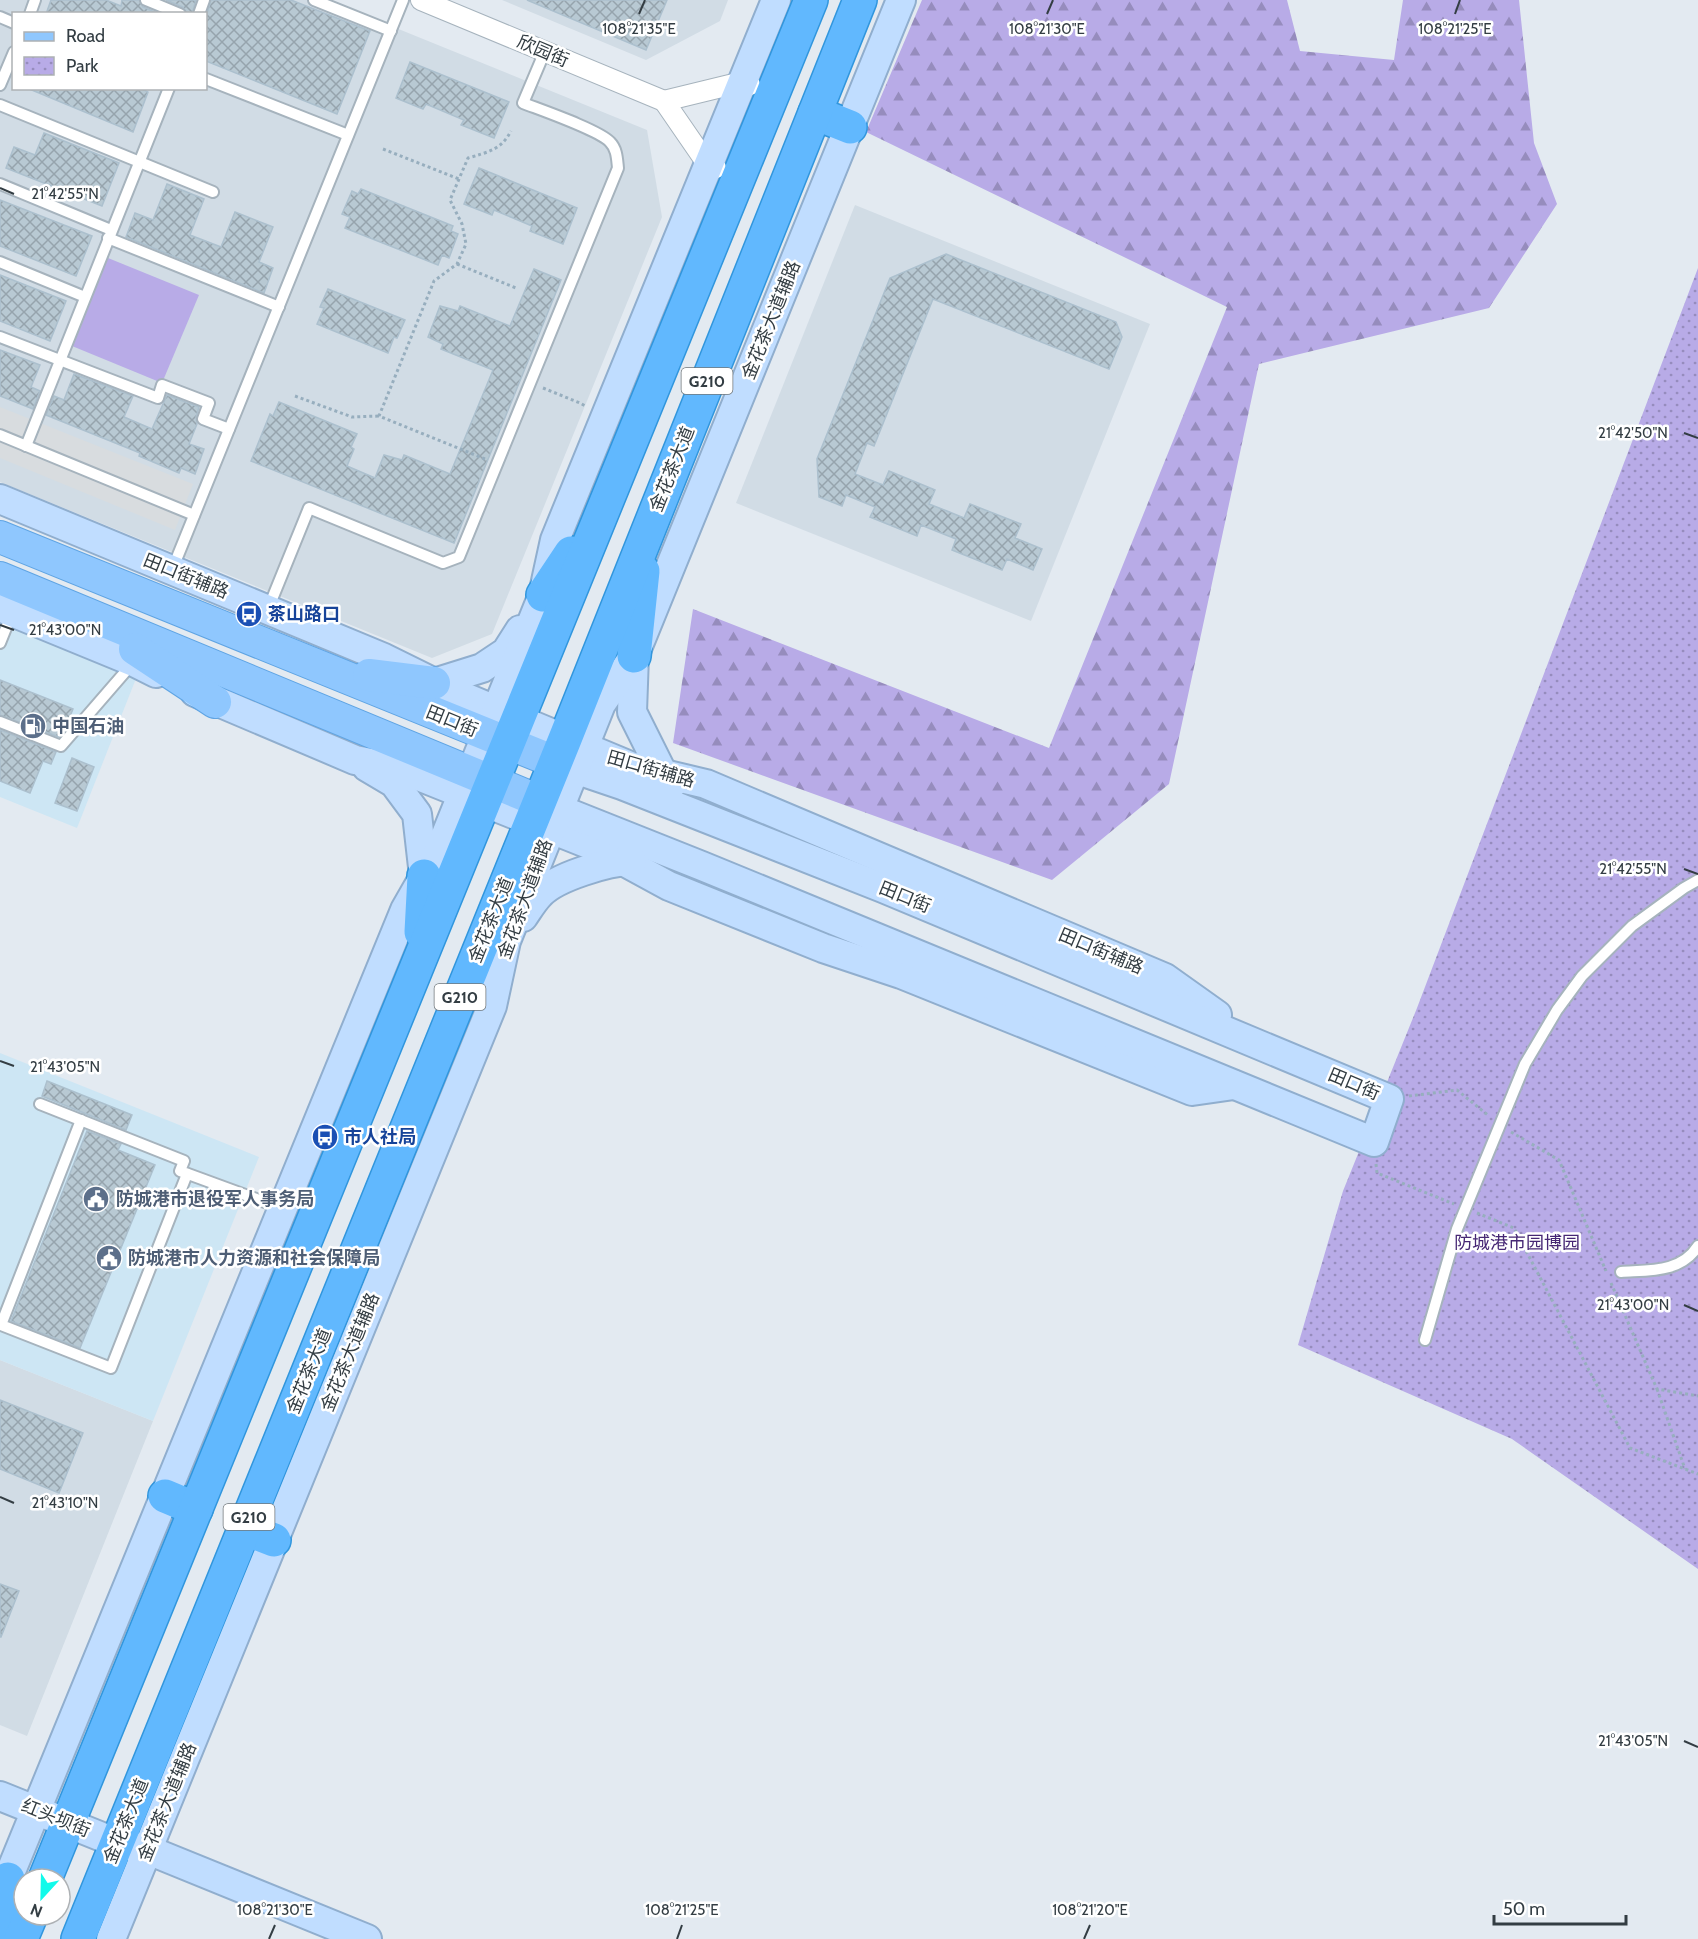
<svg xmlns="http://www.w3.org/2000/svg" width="1698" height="1939" viewBox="0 0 1698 1939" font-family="Cabin,'Noto Sans SC',sans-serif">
	<defs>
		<pattern id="forest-firs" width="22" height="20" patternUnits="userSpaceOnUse" patternTransform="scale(1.5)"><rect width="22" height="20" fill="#b8abe7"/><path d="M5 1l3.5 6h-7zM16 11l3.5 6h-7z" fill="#968cbd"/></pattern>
		<pattern id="park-dots" width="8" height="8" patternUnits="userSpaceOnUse" patternTransform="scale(1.5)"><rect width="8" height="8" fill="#b8abe7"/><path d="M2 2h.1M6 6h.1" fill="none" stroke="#968cbd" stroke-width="1.8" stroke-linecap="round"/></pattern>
		<pattern id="building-cross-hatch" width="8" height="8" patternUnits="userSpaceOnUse" patternTransform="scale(1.5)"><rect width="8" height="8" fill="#b8c9d3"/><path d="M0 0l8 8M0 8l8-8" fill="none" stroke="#96a4ad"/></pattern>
	</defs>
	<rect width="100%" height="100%" fill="#e3eaf1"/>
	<!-- residential -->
	<g fill="#d1dce5" fill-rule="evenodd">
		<path d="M0,0H327L647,130L662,217L492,634L432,658L0,482ZM14,14H206V88H14Z"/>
		<path d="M502,0H728L720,21L646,60Z"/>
		<path d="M855,205L1150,324L1031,621L736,503Z"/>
		<path d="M0,1360L153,1421L27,1736L0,1725Z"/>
	</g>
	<!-- commercial -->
	<g fill="#cde6f4">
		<path d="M0,616L137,676L77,828L0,797Z"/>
		<path d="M0,1053L259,1157L153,1421L0,1360Z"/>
	</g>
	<!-- forest -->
	<path fill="url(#forest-firs)" d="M922,0H1287L1300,51L1394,60L1403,0H1519L1534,143L1557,204L1489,308L1259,364L1169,784L1052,880L673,743L693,609L1049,748L1227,307L866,132Z"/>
	<!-- park -->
	<path fill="url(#park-dots)" d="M1698,268V1569L1512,1439L1298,1345L1343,1191L1417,1008Z"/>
	<!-- pitch -->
	<path fill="#b8abe7" d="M108,258L199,295L162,383L72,346Z"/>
	<!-- parking -->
	<path fill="#d8dcdf" d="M0,407L193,484L175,530L0,458Z"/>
	<!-- building -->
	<g fill="url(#building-cross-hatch)" stroke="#acc0ce" stroke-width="1.5">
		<path d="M51,0H106L121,6L122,0H139L143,7L159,14H46Z"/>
		<path d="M166,0H196L192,14H187L183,7Z"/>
		<path d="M211,0H291L370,31L337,114L206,61V17Z"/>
		<path d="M527,0H667L646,50Z"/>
		<path d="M410,62L509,102L494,138L461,125L464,120L426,104L423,109L396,98Z"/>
		<path d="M27,88H140L148,92L133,132Z"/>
		<path d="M44,133L119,163L102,206L6,168L14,147L35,155Z"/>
		<path d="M479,168L577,208L563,244L530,231L532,226L494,210L492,215L464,204Z"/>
		<path d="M167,184L204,199L190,235L221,247L235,212L273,227L259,262L273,268L264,293L126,237L135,213L153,220Z"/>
		<path d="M361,189L453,226L451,231L458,234L449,258L442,255L438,265L345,228L350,217L342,214L352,191L358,194Z"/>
		<path d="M0,200L92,236L76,276L0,246Z"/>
		<path d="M946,254L1116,322L1122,337L1109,369L933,299L874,446L867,443L855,474L883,485L889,471L935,490L929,504L947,511L964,518L970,504L1021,524L1015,538L1042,549L1033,570L1007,559L1002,570L952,550L956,539L921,525L917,536L870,517L875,507L846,495L842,506L819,497L817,459L890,278Z"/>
		<path d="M534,269L561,280L454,543L251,461L270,414L273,416L279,402L357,434L351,447L354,449L347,466L375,478L384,455L402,460L404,455L450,474L493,370L441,349L443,344L428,337L440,306L458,311L460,306L510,326Z"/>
		<path d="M0,275L66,301L50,341L0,321Z"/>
		<path d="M328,289L405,320L397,338L394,337L388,353L317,324L324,308L320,307Z"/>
		<path d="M0,350L40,365L31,387L40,391L33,409L0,396Z"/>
		<path d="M74,374L133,396L124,417L152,429L167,395L199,407L196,417L197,424L189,444L204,449L195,474L181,468L179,473L139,456L140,453L46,415L54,396L64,400Z"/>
		<path d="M0,680L73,709L64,731L59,737L0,715Z"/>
		<path d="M0,730L56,752L51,764L43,761L30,793L0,781Z"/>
		<path d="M72,758L94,767L77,811L55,803Z"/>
		<path d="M47,1081L132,1115L126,1130L42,1096Z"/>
		<path d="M87,1131L121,1144L118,1150L155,1165L80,1348L11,1321Z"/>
		<path d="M0,1400L83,1433L59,1493L0,1469Z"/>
		<path d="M0,1584L19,1591L1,1637H0Z"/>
	</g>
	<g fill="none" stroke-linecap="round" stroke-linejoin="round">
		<defs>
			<g id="lane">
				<path d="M146,0L180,14"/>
				<path d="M314,0L391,31"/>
				<path d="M30,14L35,0"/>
				<path d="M199,14L204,0"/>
				<path d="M0,17L14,23"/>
				<path d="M206,79L348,135"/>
				<path d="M0,85L14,52"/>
				<path d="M0,105L213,192"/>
				<path d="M0,184L111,230"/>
				<path d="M108,238L279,307"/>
				<path d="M0,262L85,297"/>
				<path d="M0,337L158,398L162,385L209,403L203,419L229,429"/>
				<path d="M0,435L194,515"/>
				<path d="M26,446L169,88"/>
				<path d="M172,570L403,0"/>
				<path d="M268,609L309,508L443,563L459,557L618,168C617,159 617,149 610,142C599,130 541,110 523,103L545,51"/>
				<path d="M0,643L12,613"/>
				<path d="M0,722L61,746L132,664"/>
				<path d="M40,1104L184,1161L180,1171L281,1208"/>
				<path d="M81,1120L1,1325L111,1368L187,1174"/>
				<path d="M1621,1272C1649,1270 1681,1273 1698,1246"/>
				<path d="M1425,1340L1457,1229L1525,1064L1557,1010L1582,976L1632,926L1684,888L1698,880"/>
			</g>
			<g id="street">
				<path d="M421,0L664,101"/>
				<path d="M716,168L708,165L664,101L742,82L750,85"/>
			</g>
			<g id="secondary">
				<path d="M0,499L384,658L457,694L630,766L706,784L1165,978L1217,1015"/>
				<path d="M0,607L134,662L156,673"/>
				<path d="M634,656L632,712L663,774L673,783"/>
				<path d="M434,683L482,668L506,652L520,630"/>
				<path d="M195,692L355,760L401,769L601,849L669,886L823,948L901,974L1192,1091L1234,1085"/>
				<path d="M367,767L394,783L417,814L424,876"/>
				<path d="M541,802L702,866L1374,1142L1389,1099L883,888L622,785L557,763"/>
				<path d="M523,917C528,910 533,901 540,894C556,877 608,861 632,861"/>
				<path d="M0,1796L117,1843L148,1850L367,1939"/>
				<path d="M0,1898L405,910L441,847L543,595L555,540L776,0"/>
				<path d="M111,1939L492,1006L506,941L601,704L634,656L901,0"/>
			</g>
			<g id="primary">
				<path d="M0,537L555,762"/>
				<path d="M0,578L539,801"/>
				<path d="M135,649L215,702"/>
				<path d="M369,675L434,683"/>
			</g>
			<g id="highway">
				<path d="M815,113L850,127"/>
				<path d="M543,595L571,553"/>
				<path d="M634,656L643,571"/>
				<path d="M421,932L424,876"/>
				<path d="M165,1496L196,1509"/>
				<path d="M245,1529L274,1540"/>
				<path d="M45,1879L811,0"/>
				<path d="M0,1939L8,1879"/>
				<path d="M21,1939L31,1915"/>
				<path d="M78,1939L565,739L860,0"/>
			</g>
		</defs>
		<!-- lane casing -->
		<use href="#lane" stroke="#a6b3bd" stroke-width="14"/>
		<!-- street casing -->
		<use href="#street" stroke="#a6b3bd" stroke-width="22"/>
		<!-- secondary casing -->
		<use href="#secondary" stroke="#90aece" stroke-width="32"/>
		<!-- primary casing -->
		<use href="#primary" stroke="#5fa4e3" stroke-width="34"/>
		<!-- highway casing -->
		<use href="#highway" stroke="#3196dd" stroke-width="36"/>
		<!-- path -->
		<g stroke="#97aebe" stroke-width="3" stroke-dasharray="3 3" stroke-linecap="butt">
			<path d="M383,149L459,179"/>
			<path d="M457,264L516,288"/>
			<path d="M543,388L580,403L587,407"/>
			<path d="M295,396L352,417L379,416"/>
			<path d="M485,459L379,416L434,281L457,264L466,244L462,224L450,200L468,158C488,152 501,150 511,131"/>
			<path d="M1409,1096L1457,1090L1489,1116"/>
			<path d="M1511,1132L1559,1160L1606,1271"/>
			<path d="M1376,1164L1377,1173L1454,1204"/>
			<path d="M1477,1213L1514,1228L1630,1448L1698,1474"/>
			<path d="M1611,1283L1657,1389L1698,1396"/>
			<path d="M1657,1389L1685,1469"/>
		</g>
		<!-- lane -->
		<use href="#lane" stroke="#fff" stroke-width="10"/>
		<!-- street -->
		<use href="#street" stroke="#fff" stroke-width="20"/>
		<!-- secondary -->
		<use href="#secondary" stroke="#c0ddff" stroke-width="28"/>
		<!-- primary -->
		<use href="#primary" stroke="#8fc7fe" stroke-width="32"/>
		<!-- highway -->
		<use href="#highway" stroke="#61b8fe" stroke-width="33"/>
	</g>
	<!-- ticks -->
	<path fill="none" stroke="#333d43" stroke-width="2" d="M639,14L645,0M1047,14L1053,0M1455,14L1460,0M0,188L14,194M1684,433L1698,438M0,625L14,630M1684,869L1698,874M0,1061L14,1066M1684,1305L1698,1311M0,1497L14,1503M1684,1741L1698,1747M269,1939L275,1925M677,1939L682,1925M1084,1939L1090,1925"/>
	<!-- icons -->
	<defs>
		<symbol id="bus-disc" viewBox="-11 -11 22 22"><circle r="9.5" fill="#1a4fb4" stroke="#fff"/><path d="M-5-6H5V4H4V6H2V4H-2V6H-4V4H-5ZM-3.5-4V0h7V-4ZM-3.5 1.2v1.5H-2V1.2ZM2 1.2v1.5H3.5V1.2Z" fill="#fff"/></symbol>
		<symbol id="fuel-disc" viewBox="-11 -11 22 22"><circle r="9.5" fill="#5c6f8a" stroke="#fff"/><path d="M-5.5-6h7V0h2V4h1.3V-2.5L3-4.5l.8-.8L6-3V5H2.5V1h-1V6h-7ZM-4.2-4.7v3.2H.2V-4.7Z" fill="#fff"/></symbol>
		<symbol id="civic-disc" viewBox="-11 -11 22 22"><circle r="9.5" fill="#5c6f8a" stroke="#fff"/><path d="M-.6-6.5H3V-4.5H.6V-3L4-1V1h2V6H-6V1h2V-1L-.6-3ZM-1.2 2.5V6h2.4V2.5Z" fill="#fff"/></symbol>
	</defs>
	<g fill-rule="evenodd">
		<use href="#bus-disc" x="234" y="599" width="30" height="30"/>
		<use href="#fuel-disc" x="18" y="711" width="30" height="30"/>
		<use href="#bus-disc" x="310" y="1122" width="30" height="30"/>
		<use href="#civic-disc" x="81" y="1184" width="30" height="30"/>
		<use href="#civic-disc" x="94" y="1243" width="30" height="30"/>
	</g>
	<g text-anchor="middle" stroke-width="5" stroke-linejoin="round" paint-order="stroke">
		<!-- shield labels -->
		<g fill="#fff" stroke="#70777b" stroke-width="1.5">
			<rect x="681.5" y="368" width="51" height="26" rx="4.5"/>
			<rect x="434.5" y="984" width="51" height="26" rx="4.5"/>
			<rect x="223.5" y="1504" width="51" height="26" rx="4.5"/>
		</g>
		<g font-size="16" font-weight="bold" fill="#333d43">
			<text x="707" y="387">G210</text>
			<text x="460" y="1003">G210</text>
			<text x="249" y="1523">G210</text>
		</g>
		<!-- street labels -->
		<g font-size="18" fill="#333d43" stroke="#fff">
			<text transform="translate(543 51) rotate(23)" y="6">欣园街</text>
			<text transform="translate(771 320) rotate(-68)" y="6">金花茶大道辅路</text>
			<text transform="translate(672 469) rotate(-68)" y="6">金花茶大道</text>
			<text transform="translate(186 576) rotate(22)" y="6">田口街辅路</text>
			<text transform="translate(452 721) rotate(22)" y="6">田口街</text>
			<text transform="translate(651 769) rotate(16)" y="6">田口街辅路</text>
			<text transform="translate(905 897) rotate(22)" y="6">田口街</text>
			<text transform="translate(525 899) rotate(-70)" y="6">金花茶大道辅路</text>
			<text transform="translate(491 920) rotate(-68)" y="6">金花茶大道</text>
			<text transform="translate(1101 951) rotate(23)" y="6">田口街辅路</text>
			<text transform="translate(1354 1084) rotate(23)" y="6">田口街</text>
			<text transform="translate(350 1352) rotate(-68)" y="6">金花茶大道辅路</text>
			<text transform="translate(309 1371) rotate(-68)" y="6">金花茶大道</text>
			<text transform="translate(167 1802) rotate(-68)" y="6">金花茶大道辅路</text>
			<text transform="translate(56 1818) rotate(22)" y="6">红头坝街</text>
			<text transform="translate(126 1821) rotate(-68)" y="6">金花茶大道</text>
		</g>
		<!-- transit labels -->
		<g font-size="18" font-weight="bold" fill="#164399" stroke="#fff" text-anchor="start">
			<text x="268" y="620">茶山路口</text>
			<text x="344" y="1143">市人社局</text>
		</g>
		<!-- service labels -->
		<g font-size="18" font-weight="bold" fill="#4e5e75" stroke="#fff" text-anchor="start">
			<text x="52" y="732">中国石油</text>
			<text x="116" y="1205">防城港市退役军人事务局</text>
			<text x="128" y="1264">防城港市人力资源和社会保障局</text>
		</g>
		<!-- park labels -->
		<g font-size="18" fill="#462774" stroke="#fff">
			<text x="1517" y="1249">防城港市园博园</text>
		</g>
	</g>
	<g font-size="15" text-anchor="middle" fill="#333d43" stroke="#fff" stroke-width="5" stroke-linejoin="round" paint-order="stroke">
		<text x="639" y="34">108°21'35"E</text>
		<text x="1047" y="34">108°21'30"E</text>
		<text x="1455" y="34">108°21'25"E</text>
		<text x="65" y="199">21°42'55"N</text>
		<text x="1633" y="438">21°42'50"N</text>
		<text x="65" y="635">21°43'00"N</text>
		<text x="1633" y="874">21°42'55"N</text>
		<text x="65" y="1072">21°43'05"N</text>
		<text x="1633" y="1310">21°43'00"N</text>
		<text x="65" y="1508">21°43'10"N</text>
		<text x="1633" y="1746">21°43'05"N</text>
		<text x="275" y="1915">108°21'30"E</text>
		<text x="682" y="1915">108°21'25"E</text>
		<text x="1090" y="1915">108°21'20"E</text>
	</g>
	<!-- legend -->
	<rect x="12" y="12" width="195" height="78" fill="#ffffff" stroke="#adb1b4" stroke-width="1.5"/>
	<rect x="24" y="32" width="30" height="9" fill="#8fc7fe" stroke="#adb1b4" stroke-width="1.5"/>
	<text x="66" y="42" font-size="18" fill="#333d43">Road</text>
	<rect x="24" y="57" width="30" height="18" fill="url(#park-dots)" stroke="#adb1b4" stroke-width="1.5"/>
	<text x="66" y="72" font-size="18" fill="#333d43">Park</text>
	<!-- north arrow -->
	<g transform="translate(42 1897) rotate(202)"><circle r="28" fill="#ffffff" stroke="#adb1b4" stroke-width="1.5"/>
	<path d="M0-4.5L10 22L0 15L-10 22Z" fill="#11faea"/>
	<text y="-9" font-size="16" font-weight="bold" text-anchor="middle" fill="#333d43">N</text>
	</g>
	<!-- scale -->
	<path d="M1494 1915v9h132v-9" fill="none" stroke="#333d43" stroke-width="3"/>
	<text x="1503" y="1915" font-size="18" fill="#333d43" stroke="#ffffff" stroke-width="4.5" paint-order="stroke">50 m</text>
</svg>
